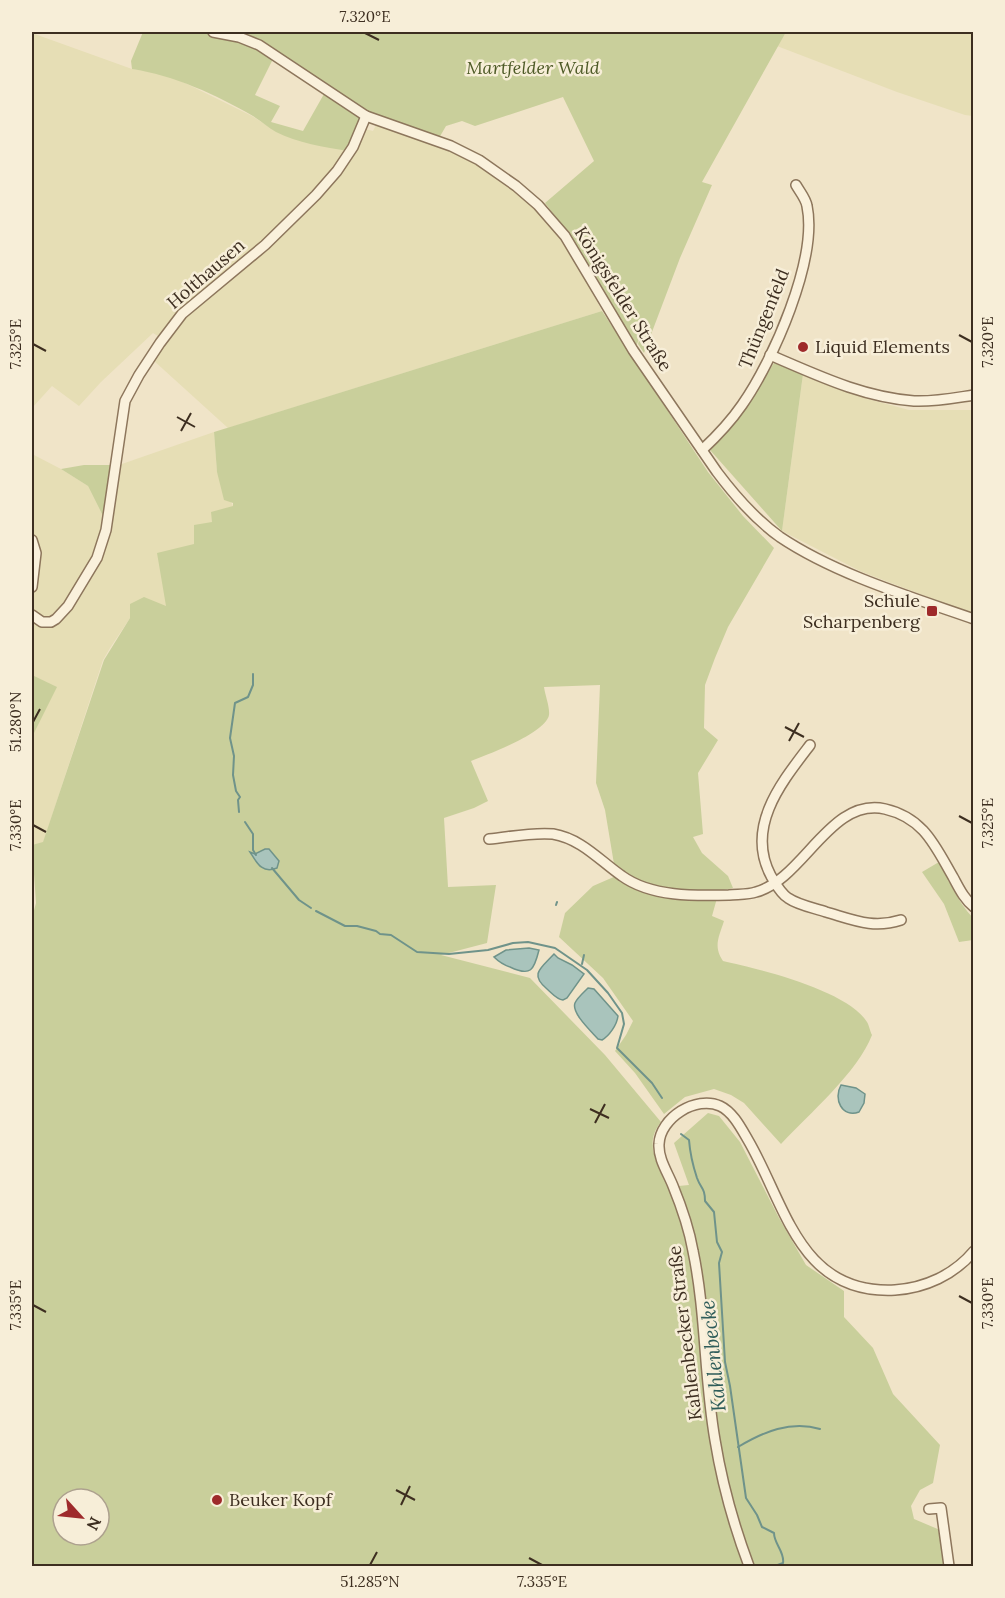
<svg xmlns="http://www.w3.org/2000/svg" width="1005" height="1598" viewBox="0 0 1005 1598" font-family="Lora,serif">
	<rect width="100%" height="100%" fill="#f0e4c8"/>
	<!-- farmland -->
	<g fill="#e6deb5">
		<path d="M786,32H973V116L965,115L897,92L777,46Z"/>
		<path d="M32,33L132,69L153,72L177,79L252,116L277,132L365,129L373,131L376,125L459,153L514,189L538,211L560,235L570,250L602,311L228,428L153,360L166,341L153,333L101,382L79,406L52,386L32,408Z"/>
		<path d="M803,374L868,399L909,410H973V614L862,572L782,531Z"/>
		<path d="M214,432L217,472L233,506L213,522L194,544L166,607L130,618L110,648L103,660L43,843L32,845V454L61,469L88,486L104,518L119,465Z"/>
	</g>
	<!-- green -->
	<g fill="#c9cf9b" fill-rule="evenodd">
		<path d="M143,32H786L702,182L712,185L680,258L644,353L638,344L641,334L635,349L571,237L545,203L594,161L563,97L475,126L462,121L446,126L439,138L361,110L261,43L256,49L273,59L255,95L280,106L271,122L303,131L324,94L359,115V124L348,151C325,147 297,143 276,132C268,127 261,121 253,116C217,95 173,75 132,69L131,61Z"/>
		<path d="M602,311L708,472L743,516L774,548L728,627L715,658L705,685L704,728L718,740L698,773L703,834L693,837L702,853L728,876L733,888L719,891L712,916L724,921C719,937 713,946 723,961C759,969 847,990 867,1022C869,1025 870,1031 872,1035C858,1072 809,1114 781,1144L744,1103L731,1095L714,1089L685,1097L664,1114L635,1073L615,1051L626,1035L633,1021L603,978L559,937L565,913L593,886L616,876L605,810L596,783L600,685L544,687C545,695 550,707 549,715C546,733 487,755 471,761L488,801L474,808L444,818L448,887L496,885L487,943L441,955L530,978L605,1055L661,1122C643,1143 658,1167 668,1187L689,1185L674,1143L708,1113L719,1116L740,1142L779,1218L806,1265L844,1291V1317L873,1348L893,1394L940,1445L933,1483L920,1490L911,1506L914,1519L940,1530L944,1566H32V918L36,903L32,845L43,842L104,660L130,618V604L144,597L166,606L157,553L194,544V525L212,522L211,512L233,506V503L224,500L217,472L214,432ZM63,1499H99V1535H63Z"/>
		<path d="M774,363L803,374L782,531L710,450L744,410Z"/>
		<path d="M84,465H119L104,518L88,486L61,469Z"/>
		<path d="M32,675L57,687L34,733L32,732Z"/>
		<path d="M939,862C949,881 958,902 973,918V940L959,942L944,904L922,872Z"/>
	</g>
	<!-- water -->
	<g fill="#a9c4bc" stroke="#6f938a" stroke-width="1.5">
		<path d="M265,849H269L279,861L277,868C262,874 257,863 250,852L255,854Z"/>
		<path d="M529,948L539,950C534,970 531,977 510,967C504,965 499,962 494,957L506,950Z"/>
		<path d="M554,954L558,958L572,965L584,974L567,998L563,1000C556,999 553,994 547,989C529,974 541,968 554,954Z"/>
		<path d="M588,988L594,989L618,1016C617,1025 609,1036 602,1040L598,1039C592,1032 571,1013 575,1003C577,998 584,992 588,988Z"/>
		<path d="M841,1085L856,1088L865,1094L864,1103L859,1112C842,1118 833,1099 841,1085Z"/>
	</g>
	<g fill="none" stroke-linecap="round" stroke-linejoin="round">
		<!-- stream -->
		<g stroke="#6f938a" stroke-width="2">
			<path d="M239,812L238,800L240,797L236,791L233,775L234,756L230,738L235,703L248,697L253,685V674"/>
			<path d="M245,822L253,834V850L256,855"/>
			<path d="M272,868L299,900L311,908"/>
			<path d="M556,905L557,902"/>
			<path d="M316,911L345,926H357L376,931L380,934L391,935L417,952L449,954L488,950L513,943L528,942L555,948L587,970L608,993L622,1013L624,1024L617,1048L652,1083L662,1098"/>
			<path d="M582,964L584,955"/>
			<path d="M681,1134L689,1140C690,1153 693,1166 697,1178C701,1189 705,1188 705,1201L714,1212L717,1242L722,1252L719,1263L725,1362L730,1386L746,1498L757,1515L762,1527L774,1533C774,1544 785,1552 783,1563L775,1566"/>
			<path d="M738,1447C763,1432 791,1420 820,1429"/>
		</g>
		<defs>
			<g id="minor">
				<path d="M213,32L239,37L259,45L366,116L451,146L479,160L516,186L538,205L565,236L633,350L717,472C735,496 755,519 780,537C835,574 911,597 974,619"/>
				<path d="M770,355C817,375 862,397 914,401C934,402 954,398 974,395"/>
				<path d="M702,450C717,436 731,421 742,405C773,361 818,259 807,206C806,199 800,192 796,185"/>
				<path d="M32,540L36,553L32,587"/>
				<path d="M32,615L42,622H51L56,619L68,606L97,558L106,530L125,401L139,375L160,343L182,314L265,245L316,195L337,171L353,147L366,116"/>
				<path d="M810,745C781,783 745,827 771,876C776,884 780,893 788,898C798,905 814,908 826,912C854,920 873,929 901,920"/>
				<path d="M489,839C510,837 532,832 553,834C582,839 600,861 622,876C651,897 695,896 729,895C737,894 748,895 756,892C804,879 830,797 885,809C924,818 935,846 953,877C959,888 964,899 974,907"/>
				<path d="M929,1509L941,1508L949,1566"/>
				<path d="M749,1566C734,1526 722,1483 715,1440C704,1377 706,1313 693,1251C689,1228 682,1208 673,1186C668,1173 658,1159 659,1144C660,1118 696,1095 720,1106C733,1112 741,1128 748,1140C786,1205 799,1295 895,1290C925,1288 954,1275 974,1251"/>
			</g>
		</defs>
		<!-- minor casing -->
		<use href="#minor" stroke="#8d765c" stroke-width="12"/>
		<!-- minor -->
		<use href="#minor" stroke="#faf1dc" stroke-width="9"/>
	</g>
	<!-- ticks -->
	<path fill="none" stroke="#3d2e20" stroke-width="2" d="M365,33L379,40M959,335L972,342M33,344L46,351M177,417L195,427M181,431L191,413M33,722L40,709M785,727L804,737M789,741L799,723M959,816L972,823M33,825L46,832M590,1109L609,1118M595,1123L605,1104M959,1296L972,1303M33,1305L46,1312M396,1490L415,1500M401,1505L410,1486M529,1558L542,1565M370,1565L377,1552"/>
	<!-- markers -->
	<g fill="#9e2a2b" stroke="#f7eed8" stroke-width="2">
		<circle cx="803" cy="347" r="6"/>
		<rect x="926" y="605" width="12" height="12" rx="3"/>
		<circle cx="217" cy="1500" r="6"/>
	</g>
	<g text-anchor="middle" stroke-width="5" stroke-linejoin="round" paint-order="stroke">
		<!-- park labels -->
		<g font-size="18" font-style="italic" fill="#4d5a26" stroke="#f7eed8">
			<text x="533" y="74">Martfelder Wald</text>
		</g>
		<!-- street labels -->
		<g font-size="18" fill="#3d2e20" stroke="#f7eed8">
			<text transform="translate(206 274) rotate(-41)" y="6">Holthausen</text>
			<text transform="translate(623 299) rotate(58)" y="6">Königsfelder Straße</text>
			<text transform="translate(764 319) rotate(-68)" y="6">Thüngenfeld</text>
			<text transform="translate(685 1333) rotate(-97)" y="6">Kahlenbecker Straße</text>
		</g>
		<!-- poi labels -->
		<g font-size="18" fill="#3d2e20" stroke="#f7eed8" text-anchor="start">
			<text x="815" y="353">Liquid Elements</text>
			<text x="920" y="607" text-anchor="end">Schule<tspan x="920" dy="21">Scharpenberg</tspan></text>
			<text x="229" y="1506">Beuker Kopf</text>
		</g>
		<!-- water labels -->
		<g font-size="20" font-style="italic" fill="#2f5d5a" stroke="#f7eed8">
			<text transform="translate(713 1356) rotate(-96)" y="7">Kahlenbecke</text>
		</g>
	</g>
	<!-- border -->
	<rect width="1005" height="1598" fill="none" stroke="#f7eed8" stroke-width="66"/>
	<!-- north arrow -->
	<g transform="translate(81 1517) rotate(117)"><circle r="28" fill="#f7eed8" stroke="#ada18e" stroke-width="1.5"/>
	<path d="M0-4.5L10 22L0 15L-10 22Z" fill="#9e2a2b"/>
	<text y="-9" font-size="16" font-weight="bold" text-anchor="middle" fill="#3d2e20">N</text>
	</g>
	<rect x="33" y="33" width="939" height="1532" fill="none" stroke="#3d2e20" stroke-width="2"/>
	<g font-size="15" text-anchor="middle" fill="#3d2e20">
		<text x="365" y="22">7.320°E</text>
		<text transform="translate(988 342) rotate(-90)" y="5">7.320°E</text>
		<text transform="translate(16 344) rotate(-90)" y="5">7.325°E</text>
		<text transform="translate(16 722) rotate(-90)" y="5">51.280°N</text>
		<text transform="translate(988 823) rotate(-90)" y="5">7.325°E</text>
		<text transform="translate(16 825) rotate(-90)" y="5">7.330°E</text>
		<text transform="translate(988 1303) rotate(-90)" y="5">7.330°E</text>
		<text transform="translate(16 1305) rotate(-90)" y="5">7.335°E</text>
		<text x="370" y="1587">51.285°N</text>
		<text x="542" y="1587">7.335°E</text>
	</g>
</svg>
